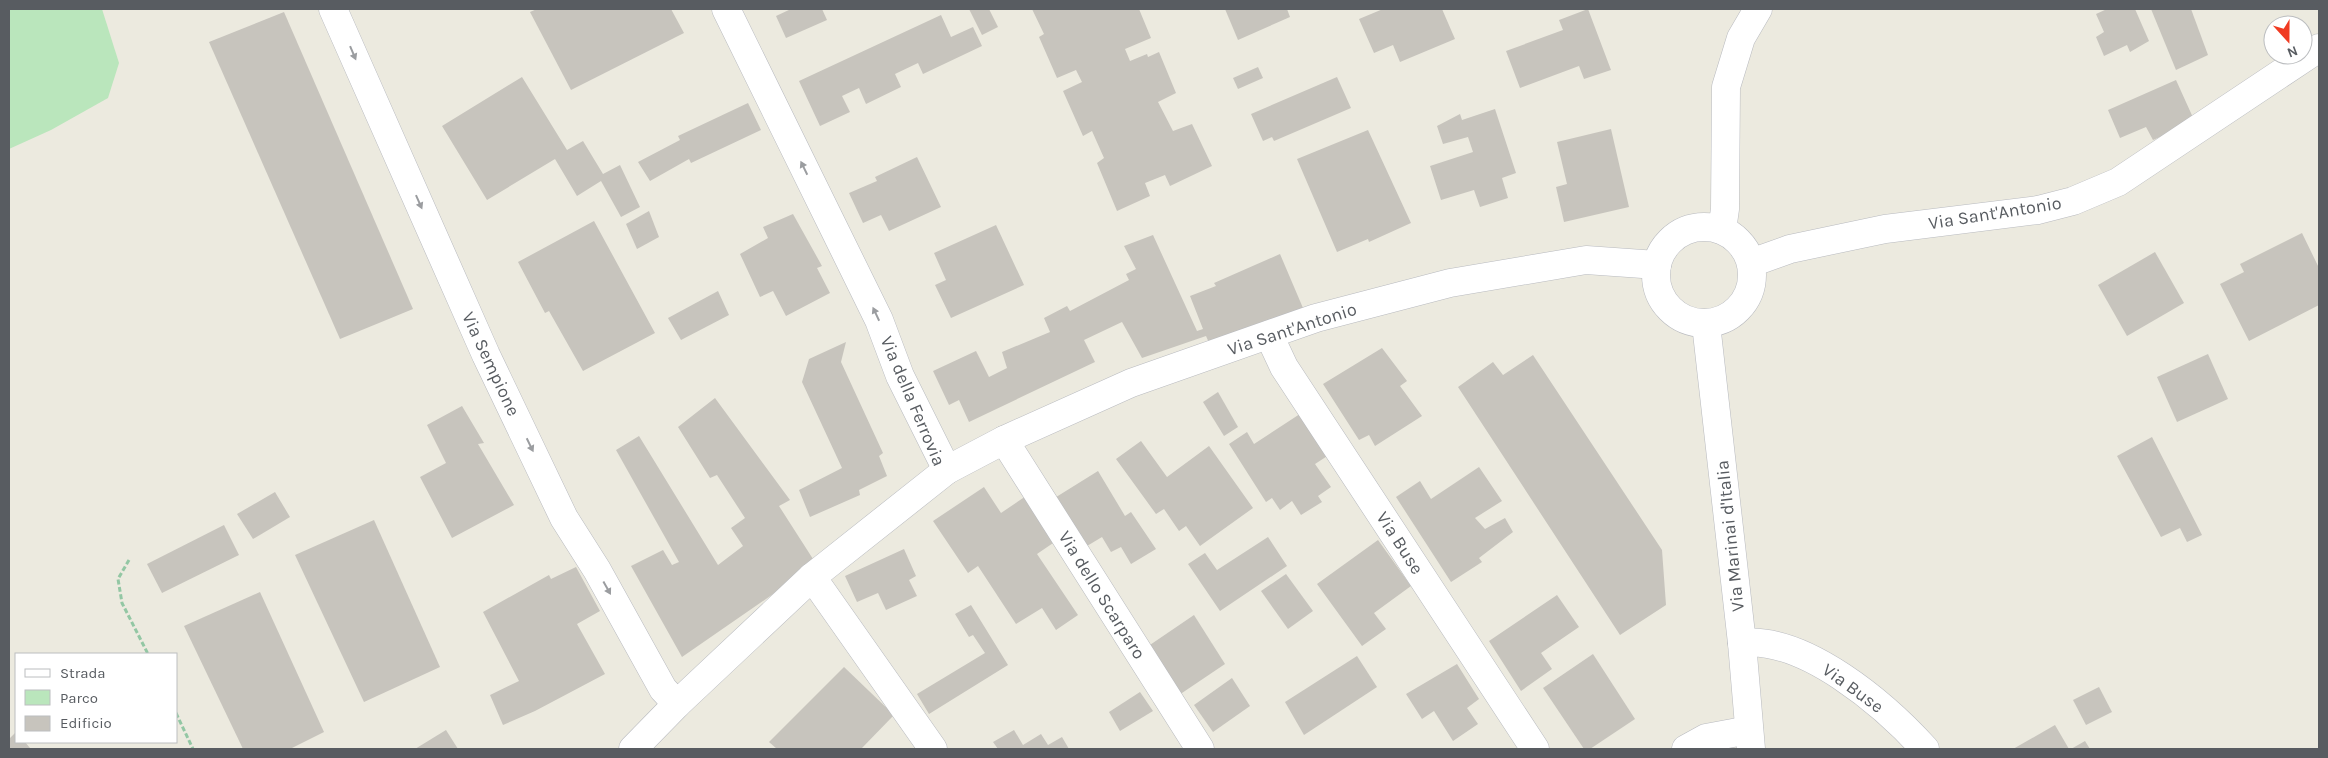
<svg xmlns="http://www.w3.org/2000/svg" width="2328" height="758" viewBox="0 0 2328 758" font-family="Karla,sans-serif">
	<rect width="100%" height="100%" fill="#eceadf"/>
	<!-- green -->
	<path fill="#bae6bc" d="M9,9H102L119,63L108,98L51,130L9,149Z"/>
	<!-- building -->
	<g fill="#c7c4bd">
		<path d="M537,9H671L684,33L571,90L530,12Z"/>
		<path d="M791,9H822L827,20L786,38L776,16Z"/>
		<path d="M969,9H989L998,27L982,35Z"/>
		<path d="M1032,9H1139L1151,38L1125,49L1130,61L1147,54L1148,57L1159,52L1176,93L1158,102L1173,131L1192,124L1212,166L1170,186L1165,175L1145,183L1150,196L1117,211L1097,163L1104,158L1092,131L1083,136L1063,91L1082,82L1076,70L1057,78L1039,37L1044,34Z"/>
		<path d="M1225,9H1287L1290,17L1238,40Z"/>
		<path d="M1383,9H1442L1455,39L1400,62L1393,45L1374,53L1359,19Z"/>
		<path d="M1588,9L1611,70L1584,79L1579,66L1520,88L1506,51L1563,30L1559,20Z"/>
		<path d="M2107,9H2135L2149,41L2130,52L2127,45L2104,56L2096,37L2104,32L2096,14Z"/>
		<path d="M2151,9H2191L2208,55L2176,70Z"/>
		<path d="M284,12L413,309L340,339L209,42Z"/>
		<path d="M941,15L951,37L973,27L982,46L923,74L918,63L895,74L901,87L866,104L859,88L842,96L850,112L820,126L799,81Z"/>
		<path d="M1258,67L1263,78L1238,89L1233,78Z"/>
		<path d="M522,77L567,150L583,141L603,174L620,165L640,207L621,217L601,181L577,196L555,159L487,200L442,126Z"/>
		<path d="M1337,77L1351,108L1274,141L1272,137L1263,141L1251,114Z"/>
		<path d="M2176,80L2195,122L2153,140L2146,127L2120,138L2108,110Z"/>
		<path d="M748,103L761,130L691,163L689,159L650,181L638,162L680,140L678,136Z"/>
		<path d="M1495,109L1516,173L1502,178L1508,198L1480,207L1474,190L1441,200L1430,166L1473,152L1468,137L1443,144L1437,126L1460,114L1462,120Z"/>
		<path d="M1611,129L1629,207L1564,222L1556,187L1567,184L1557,142Z"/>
		<path d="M1368,130L1411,223L1369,242L1368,239L1337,252L1297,159Z"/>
		<path d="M917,157L941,207L889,231L881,215L863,223L849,193L877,181L875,177Z"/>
		<path d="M649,211L659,237L637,249L626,224Z"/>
		<path d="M793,214L822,266L817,268L830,293L786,316L773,291L760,297L740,254L768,238L763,227Z"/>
		<path d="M594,221L655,333L583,371L549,311L545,313L518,262Z"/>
		<path d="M996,225L1024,285L951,318L935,285L946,280L934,253Z"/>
		<path d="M2302,233L2319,268V305L2249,341L2220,284L2244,272L2240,264Z"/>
		<path d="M1153,235L1197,331L1203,329L1190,296L1216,286L1214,283L1280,254L1303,308L1210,345L1206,336L1142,358L1122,322L1084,340L1095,362L969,422L959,400L949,405L933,371L976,351L989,377L1007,368L1002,352L1050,332L1044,318L1067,306L1070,311L1129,280L1126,274L1136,269L1124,246Z"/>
		<path d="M2155,252L2184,303L2127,336L2098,285Z"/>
		<path d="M718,291L729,315L681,340L668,318Z"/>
		<path d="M846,342L841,362L883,453L879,456L887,476L859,490L860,495L810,517L799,490L842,468L802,382L809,359Z"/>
		<path d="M1382,348L1407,381L1400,386L1422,416L1375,446L1369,435L1359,440L1323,384Z"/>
		<path d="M2208,354L2228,399L2177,422L2157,377Z"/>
		<path d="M1533,355L1662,550L1666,605L1620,635L1458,387L1493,362L1503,375Z"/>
		<path d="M1218,392L1238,427L1224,436L1203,402Z"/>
		<path d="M715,398L790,500L779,506L813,559L776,592L682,657L631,566L663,550L672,565L679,562L616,450L639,436L718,565L743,546L731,528L745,518L717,475L710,478L678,427Z"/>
		<path d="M462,406L484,443L478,444L514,505L452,538L420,477L446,463L427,425Z"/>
		<path d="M1306,410L1332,453L1315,464L1331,487L1318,496L1322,502L1301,515L1292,501L1280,510L1272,498L1266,502L1229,444L1247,432L1254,444Z"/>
		<path d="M2152,437L2202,535L2187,542L2180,528L2161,537L2117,456Z"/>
		<path d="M1141,441L1167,477L1209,446L1253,508L1200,546L1186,526L1179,531L1164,509L1156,514L1116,459Z"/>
		<path d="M1479,467L1502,501L1475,518L1485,529L1505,518L1513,532L1479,558L1482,562L1451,582L1396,497L1420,481L1431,499Z"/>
		<path d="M1098,471L1125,516L1131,512L1156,549L1131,564L1121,547L1111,552L1102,537L1082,549L1053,499Z"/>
		<path d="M984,487L1001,513L1029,494L1059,539L1037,554L1078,615L1056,630L1042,608L1016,624L978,566L968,573L933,521Z"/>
		<path d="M275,492L290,517L253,539L237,514Z"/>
		<path d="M374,520L440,667L364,702L295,555Z"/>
		<path d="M224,525L239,555L162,593L147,564Z"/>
		<path d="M1268,537L1287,566L1220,611L1188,564L1205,553L1217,570Z"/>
		<path d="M1378,540L1411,586L1374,613L1386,629L1362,646L1317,584Z"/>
		<path d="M904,549L916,576L909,580L917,596L886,610L878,593L857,602L845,576Z"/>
		<path d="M576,567L600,611L577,624L605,674L535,711L503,725L490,695L519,681L483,612L549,575L551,579Z"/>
		<path d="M1286,574L1313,611L1288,629L1261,591Z"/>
		<path d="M260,592L324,732L290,749H243L184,626Z"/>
		<path d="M1557,595L1579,627L1541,653L1552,669L1521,691L1489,641Z"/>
		<path d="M971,605L1008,665L929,714L917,694L985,653L973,635L969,637L955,614Z"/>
		<path d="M1194,615L1225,664L1176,697L1144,649Z"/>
		<path d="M1593,654L1635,719L1590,749H1584L1543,688Z"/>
		<path d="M1357,656L1377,687L1304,735L1285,702Z"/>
		<path d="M1457,664L1479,699L1467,708L1478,724L1453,741L1434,711L1422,719L1406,694Z"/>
		<path d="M844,667L894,715L861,749H777L769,742Z"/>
		<path d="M1232,678L1250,706L1213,732L1194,705Z"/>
		<path d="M2099,687L2112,712L2086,725L2073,700Z"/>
		<path d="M1140,692L1153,711L1120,731L1109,712Z"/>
		<path d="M2055,725L2069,749H2013Z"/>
		<path d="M446,730L458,749H415Z"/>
		<path d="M1014,730L1023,745L1041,734L1048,745L1062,737L1069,749H998L993,742Z"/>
		<path d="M16,732V742H25L30,748L29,749H9V739Z"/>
		<path d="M2085,741L2090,749H2071Z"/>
	</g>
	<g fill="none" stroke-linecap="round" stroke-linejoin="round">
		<defs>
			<g id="minor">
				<path d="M333,9L486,355L564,518L597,570L663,689L677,704"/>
				<path d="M726,9L879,320L900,376L947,470"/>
				<circle cx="1704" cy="275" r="48"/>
				<path d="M1722,230L1725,209L1726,87L1741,38L1758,9"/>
				<path d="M1751,263L1790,249L1885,229L2038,210L2073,201L2118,182L2319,48"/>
				<path d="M1706,324L1742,643L1751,749"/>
				<path d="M1269,335L1284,367L1535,749"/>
				<path d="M1004,440L1200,749"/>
				<path d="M812,577L933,749"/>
				<path d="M1742,643C1805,636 1885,705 1925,749"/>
				<path d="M633,749L677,704L812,577L947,470L1004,440L1131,383L1316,318L1450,283L1586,260L1657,265"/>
				<path d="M1686,749L1706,738L1749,730"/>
			</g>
		</defs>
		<!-- minor casing -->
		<use href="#minor" stroke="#b8babf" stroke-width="29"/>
		<!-- path -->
		<g stroke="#93c7a4" stroke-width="3" stroke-dasharray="5 2.5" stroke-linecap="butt">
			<path d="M129,560L118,579L122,603L148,654"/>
			<path d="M176,713L193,749"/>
		</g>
		<!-- minor -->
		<use href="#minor" stroke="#fff" stroke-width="28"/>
	</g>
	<!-- one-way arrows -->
	<defs><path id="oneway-solid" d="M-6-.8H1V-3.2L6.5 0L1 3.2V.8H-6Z" transform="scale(1.25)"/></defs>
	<g fill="#9b9da0">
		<use href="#oneway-solid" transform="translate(353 53) rotate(67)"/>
		<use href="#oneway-solid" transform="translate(804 168) rotate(-116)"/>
		<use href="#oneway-solid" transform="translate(419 202) rotate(66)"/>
		<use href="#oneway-solid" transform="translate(876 314) rotate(-115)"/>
		<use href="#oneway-solid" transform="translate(530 445) rotate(64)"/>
		<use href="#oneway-solid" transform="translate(607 588) rotate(61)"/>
	</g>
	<g text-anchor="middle" stroke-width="5" stroke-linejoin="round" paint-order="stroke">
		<!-- street labels -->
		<g font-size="18" fill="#585c61" stroke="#fff">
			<text transform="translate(1995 213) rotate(-9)" y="6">Via Sant'Antonio</text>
			<text transform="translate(1292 329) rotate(-18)" y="6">Via Sant'Antonio</text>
			<text transform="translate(491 364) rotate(65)" y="6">Via Sempione</text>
			<text transform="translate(913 401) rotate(67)" y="6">Via della Ferrovia</text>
			<text transform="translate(1730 536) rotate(-96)" y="6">Via Marinai d'Italia</text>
			<text transform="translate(1400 543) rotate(57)" y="6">Via Buse</text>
			<text transform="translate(1102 595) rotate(58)" y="6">Via dello Scarparo</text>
			<text transform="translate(1853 688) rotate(36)" y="6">Via Buse</text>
		</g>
	</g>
	<!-- border -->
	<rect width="2328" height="758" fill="none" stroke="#585c61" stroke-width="20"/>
	<!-- legend -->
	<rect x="15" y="653" width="162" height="90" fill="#ffffff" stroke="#bcbec0"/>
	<rect x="25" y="669" width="25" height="8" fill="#ffffff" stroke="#bcbec0"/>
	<text x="60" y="678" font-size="15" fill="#585c61">Strada</text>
	<rect x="25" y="690" width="25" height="15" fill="#bae6bc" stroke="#bcbec0"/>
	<text x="60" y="703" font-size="15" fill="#585c61">Parco</text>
	<rect x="25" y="716" width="25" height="15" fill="#c7c4bd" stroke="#bcbec0"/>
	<text x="60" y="728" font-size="15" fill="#585c61">Edificio</text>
	<!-- north arrow -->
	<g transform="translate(2288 40) rotate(159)"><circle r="24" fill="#ffffff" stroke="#bcbec0"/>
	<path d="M0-4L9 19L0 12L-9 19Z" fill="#f03b22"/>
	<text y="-8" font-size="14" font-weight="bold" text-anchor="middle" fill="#585c61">N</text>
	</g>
</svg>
